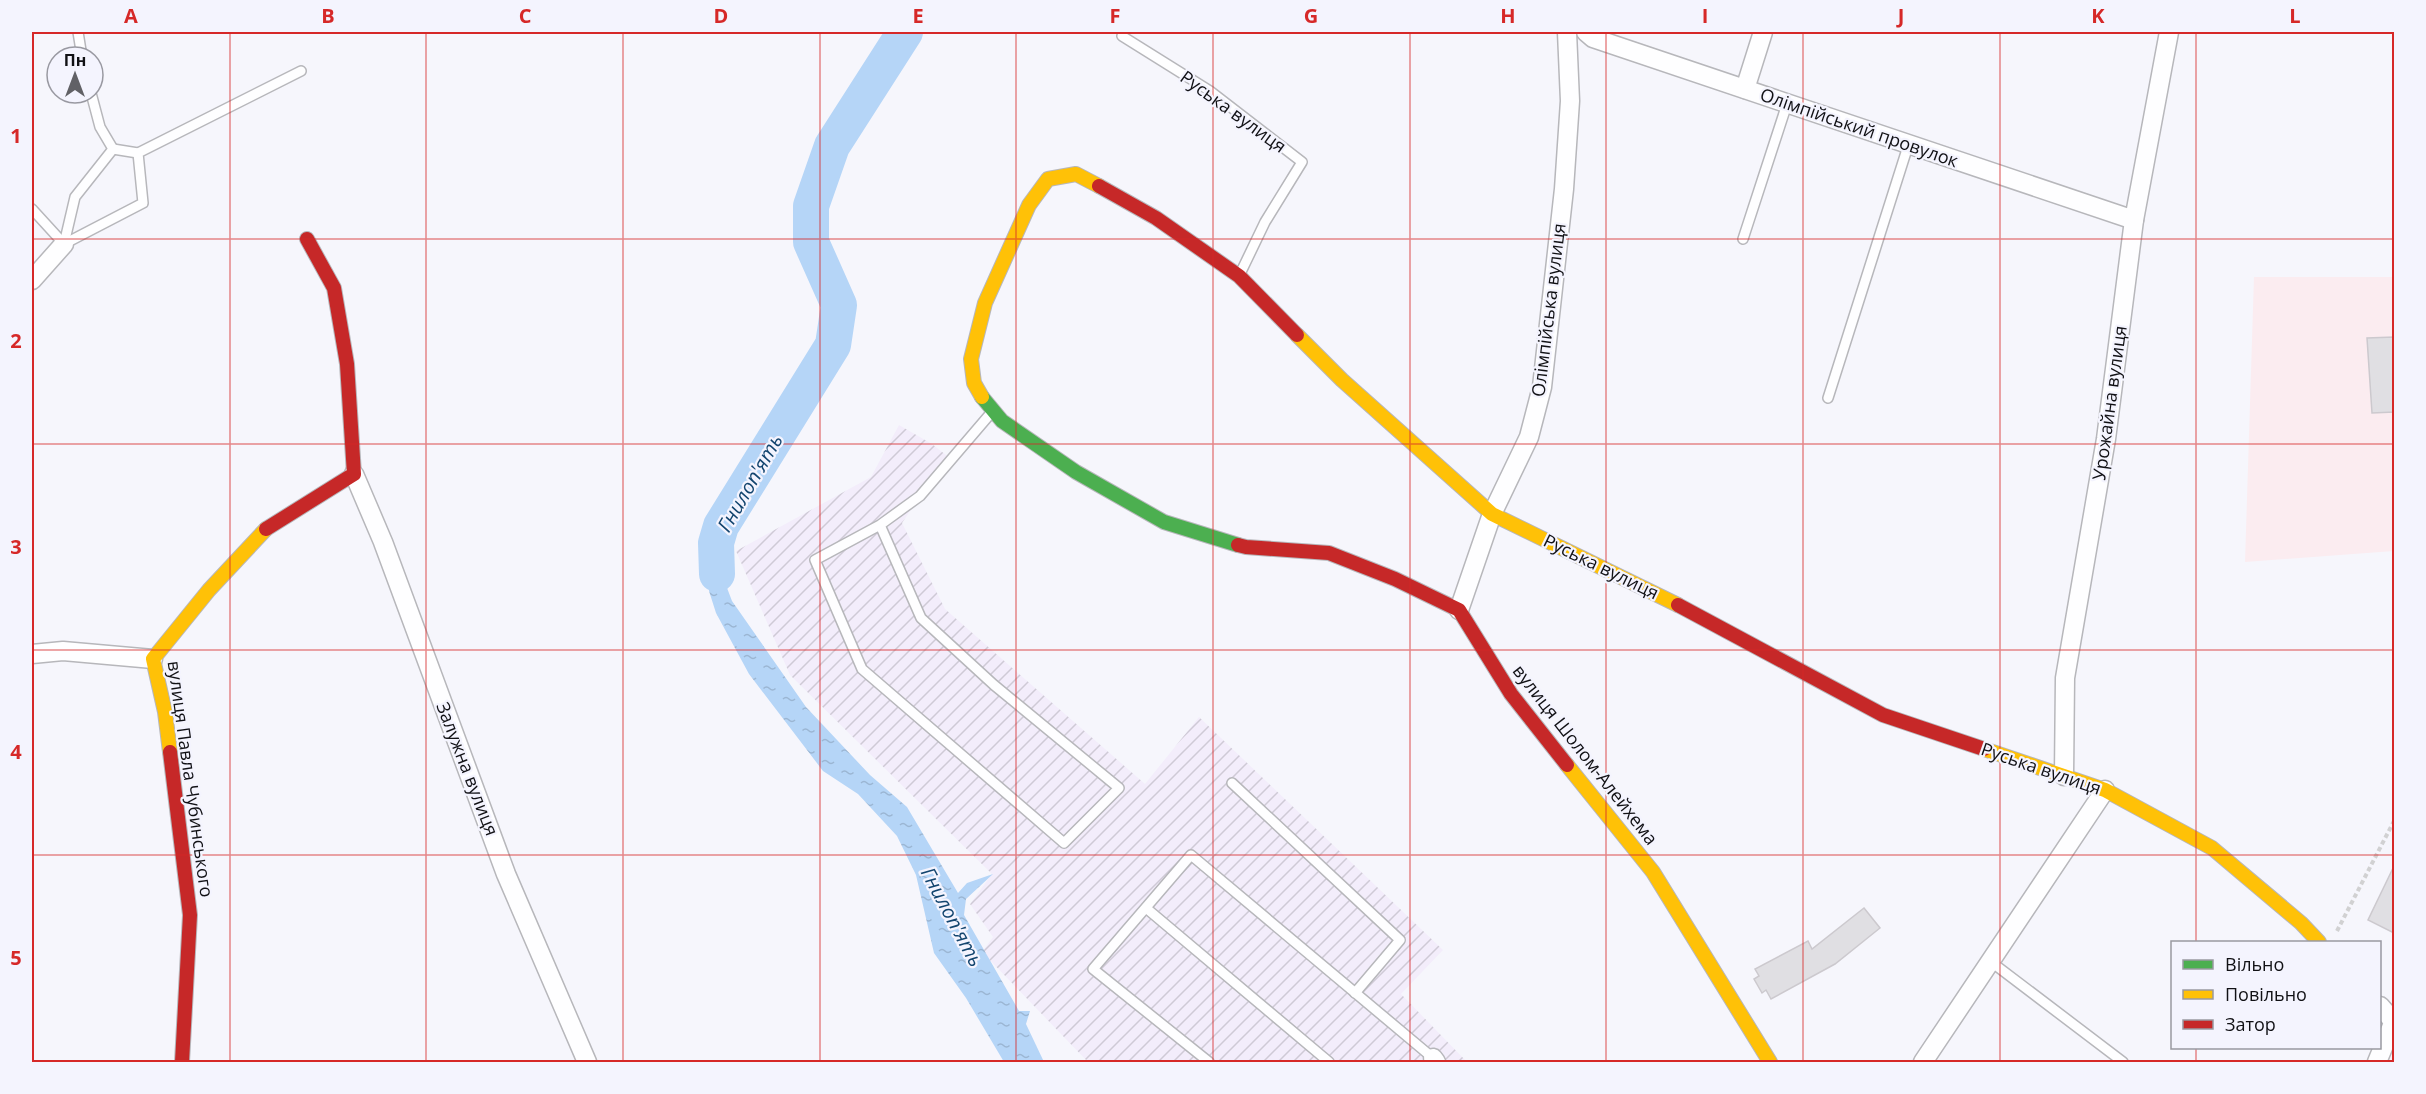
<svg xmlns="http://www.w3.org/2000/svg" width="2426" height="1094" viewBox="0 0 2426 1094" font-family="'Open Sans',sans-serif">
	<defs>
		<pattern id="industrial-furrows" width="10" height="10" patternUnits="userSpaceOnUse" patternTransform="scale(1.5)"><rect width="10" height="10" fill="#f3edfb"/><path d="M-1 1l2-2M0 10L10 0M9 11l2-2" fill="none" stroke="#cfcad6"/></pattern>
		<pattern id="water-ripples" width="26" height="14" patternUnits="userSpaceOnUse" patternTransform="scale(1.5)"><rect width="26" height="14" fill="#b5d5f7"/><path d="M2 4q2-2 4 0t4 0M15 11q2-2 4 0t4 0" fill="none" stroke="#9bb6d3"/></pattern>
	</defs>
	<rect width="100%" height="100%" fill="#f6f6fc"/>
	<!-- industrial -->
	<path fill="url(#industrial-furrows)" d="M899,425L932,444L951,459L920,496L902,523L945,609L1145,784L1199,717L1443,950L1401,994L1467,1062H1088L982,952L993,937L970,904L992,874L790,675L736,551L871,477Z"/>
	<!-- education -->
	<path fill="#fbecf0" d="M2254,277H2394V551L2245,562Z"/>
	<!-- water -->
	<path fill="url(#water-ripples)" d="M721,526V558L724,580L732,601L806,707L870,775L907,807L958,893L967,883L993,874L966,899L964,915L1019,1011H1030L1026,1024L1044,1062H1004L966,998L934,953L916,875L897,836L858,794L823,771L749,674L716,613L709,591L707,565L711,545Z"/>
	<g fill="none" stroke-linecap="round" stroke-linejoin="round">
		<!-- river -->
		<path stroke="#b5d5f7" stroke-width="36" d="M717,574L716,543L721,526L833,345L839,305L811,242V206L832,146L905,32"/>
	</g>
	<!-- building -->
	<g fill="#e0dfe3" stroke="#ccc9ce" stroke-width="1.5">
		<path d="M2394,337V412L2372,413L2367,338Z"/>
		<path d="M2394,866V933L2368,920Z"/>
		<path d="M1864,908L1880,928L1835,964L1771,999L1766,990L1762,993L1754,979L1759,976L1755,969L1808,941L1812,949Z"/>
	</g>
	<g fill="none" stroke-linecap="round" stroke-linejoin="round">
		<defs>
			<g id="lane">
				<path d="M78,32L82,57"/>
				<path d="M1122,36L1210,91L1302,162L1265,222L1240,274"/>
				<path d="M113,149L138,153"/>
				<path d="M32,209L64,244"/>
				<path d="M1743,239L1787,104"/>
				<path d="M64,244L143,203L138,153L301,71"/>
				<path d="M64,244L75,197L113,149L100,127L91,93"/>
				<path d="M1828,398L1908,146"/>
				<path d="M880,525L815,560L862,669L1064,843L1119,788L994,685L921,618L880,525L920,496L991,413"/>
				<path d="M1232,783L1400,940L1355,993"/>
				<path d="M1146,908L1329,1062"/>
				<path d="M1990,961L2123,1062"/>
				<path d="M1209,1062L1093,969L1191,855L1433,1058L1431,1061"/>
			</g>
			<g id="street">
				<path d="M1586,32L1593,38L2134,220"/>
				<path d="M1745,89L1763,32"/>
				<path d="M32,280L64,244"/>
				<path d="M354,474L383,542L506,874L587,1062"/>
				<path d="M1459,610L1492,514L1529,437L1542,387L1564,189L1570,101L1567,32"/>
				<path d="M32,654L63,651L153,659"/>
				<path d="M2064,776L2065,678L2106,439L2134,220L2169,32"/>
				<path d="M2380,1006L2394,1022"/>
				<path d="M1433,1058L1436,1062"/>
				<path d="M1923,1062L2105,790"/>
				<path d="M2377,1062L2394,1021"/>
			</g>
			<path id="fast" d="M982,397L1002,421L1076,472L1164,522L1238,545"/>
			<g id="slow">
				<path d="M1297,335L1342,380L1492,514L1678,605"/>
				<path d="M982,397L974,383L971,359L985,303L1029,205L1048,179L1076,174L1099,186"/>
				<path d="M1984,749L2105,790L2212,848L2301,923L2319,942"/>
				<path d="M170,752L165,712L153,659L209,590L266,529"/>
				<path d="M1567,765L1653,872L1770,1062"/>
			</g>
			<g id="jam">
				<path d="M1099,186L1156,218L1239,276L1297,335"/>
				<path d="M266,529L354,474L347,364L334,288L307,239"/>
				<path d="M1238,545L1246,547L1329,553L1395,579L1459,610L1511,694L1567,765"/>
				<path d="M1678,605L1883,715L1984,749"/>
				<path d="M170,752L190,915L182,1062"/>
			</g>
		</defs>
		<!-- lane casing -->
		<use href="#lane" stroke="#b7b7bb" stroke-width="12"/>
		<!-- street casing -->
		<use href="#street" stroke="#b7b7bb" stroke-width="21"/>
		<!-- fast casing -->
		<use href="#fast" stroke="#b7b7bb" stroke-width="16"/>
		<!-- slow casing -->
		<use href="#slow" stroke="#b7b7bb" stroke-width="16"/>
		<!-- jam casing -->
		<use href="#jam" stroke="#b7b7bb" stroke-width="16"/>
		<!-- path -->
		<path stroke="#d1d1d2" stroke-width="4" stroke-dasharray="4.5 3" stroke-linecap="butt" d="M2337,931L2394,821"/>
		<!-- lane -->
		<use href="#lane" stroke="#fefeff" stroke-width="9"/>
		<!-- street -->
		<use href="#street" stroke="#fefeff" stroke-width="18"/>
		<!-- fast -->
		<use href="#fast" stroke="#4caf50" stroke-width="14"/>
		<!-- slow -->
		<use href="#slow" stroke="#ffc107" stroke-width="14"/>
		<!-- jam -->
		<use href="#jam" stroke="#c62828" stroke-width="14"/>
	</g>
	<!-- grid -->
	<path fill="none" stroke="#d62828" stroke-width="1.5" stroke-opacity="0.55" d="M230,32V1062M426,32V1062M623,32V1062M820,32V1062M1016,32V1062M1213,32V1062M1410,32V1062M1606,32V1062M1803,32V1062M2000,32V1062M2196,32V942M32,239H2394M32,444H2394M32,650H2394M32,855H2394M2196,1048V1062"/>
	<g text-anchor="middle" stroke-width="4.5" stroke-linejoin="round" paint-order="stroke">
		<!-- street labels -->
		<g font-size="18" fill="#111115" stroke="#f4f4fe">
			<text transform="translate(1233 112) rotate(36)" y="6">Руська вулиця</text>
			<text transform="translate(1859 128) rotate(19)" y="6">Олімпійський провулок</text>
			<text transform="translate(1549 310) rotate(-83)" y="6">Олімпійська вулиця</text>
			<text transform="translate(2110 403) rotate(-82)" y="6">Урожайна вулиця</text>
			<text transform="translate(1601 567) rotate(26)" y="6">Руська вулиця</text>
			<text transform="translate(1585 755) rotate(52)" y="6">вулиця Шолом-Алейхема</text>
			<text transform="translate(467 769) rotate(69)" y="6">Залужна вулиця</text>
			<text transform="translate(2041 769) rotate(19)" y="6">Руська вулиця</text>
			<text transform="translate(190 779) rotate(82)" y="6">вулиця Павла Чубинського</text>
		</g>
		<!-- water labels -->
		<g font-size="20" font-style="italic" fill="#13456f" stroke="#f4f4fe">
			<text transform="translate(750 483) rotate(-60)" y="7">Гнилоп'ять</text>
			<text transform="translate(952 917) rotate(62)" y="7">Гнилоп'ять</text>
		</g>
	</g>
	<!-- border -->
	<rect width="2426" height="1094" fill="none" stroke="#f4f4fe" stroke-width="66"/>
	<!-- legend -->
	<rect x="2171" y="941" width="210" height="108" fill="#f4f4fe" stroke="#9999a1" stroke-width="1.5"/>
	<rect x="2183" y="960" width="30" height="9" fill="#4caf50" stroke="#9999a1" stroke-width="1.5"/>
	<text x="2225" y="971" font-size="18" fill="#111115">Вільно</text>
	<rect x="2183" y="990" width="30" height="9" fill="#ffc107" stroke="#9999a1" stroke-width="1.5"/>
	<text x="2225" y="1001" font-size="18" fill="#111115">Повільно</text>
	<rect x="2183" y="1020" width="30" height="9" fill="#c62828" stroke="#9999a1" stroke-width="1.5"/>
	<text x="2225" y="1031" font-size="18" fill="#111115">Затор</text>
	<!-- north arrow -->
	<g transform="translate(75 75)"><circle r="28" fill="#f4f4fe" stroke="#9999a1" stroke-width="1.5"/>
	<path d="M0-4.5L10 22L0 15L-10 22Z" fill="#616166"/>
	<text y="-9" font-size="16" font-weight="bold" text-anchor="middle" fill="#111115">Пн</text>
	</g>
	<rect x="33" y="33" width="2360" height="1028" fill="none" stroke="#d62828" stroke-width="2"/>
	<g font-size="20" text-anchor="middle" font-weight="bold" fill="#d62828">
		<text x="131" y="23">A</text>
		<text x="328" y="23">B</text>
		<text x="525" y="23">C</text>
		<text x="721" y="23">D</text>
		<text x="918" y="23">E</text>
		<text x="1115" y="23">F</text>
		<text x="1311" y="23">G</text>
		<text x="1508" y="23">H</text>
		<text x="1705" y="23">I</text>
		<text x="1901" y="23">J</text>
		<text x="2098" y="23">K</text>
		<text x="2295" y="23">L</text>
		<text x="16" y="143">1</text>
		<text x="16" y="348">2</text>
		<text x="16" y="554">3</text>
		<text x="16" y="759">4</text>
		<text x="16" y="965">5</text>
	</g>
</svg>
